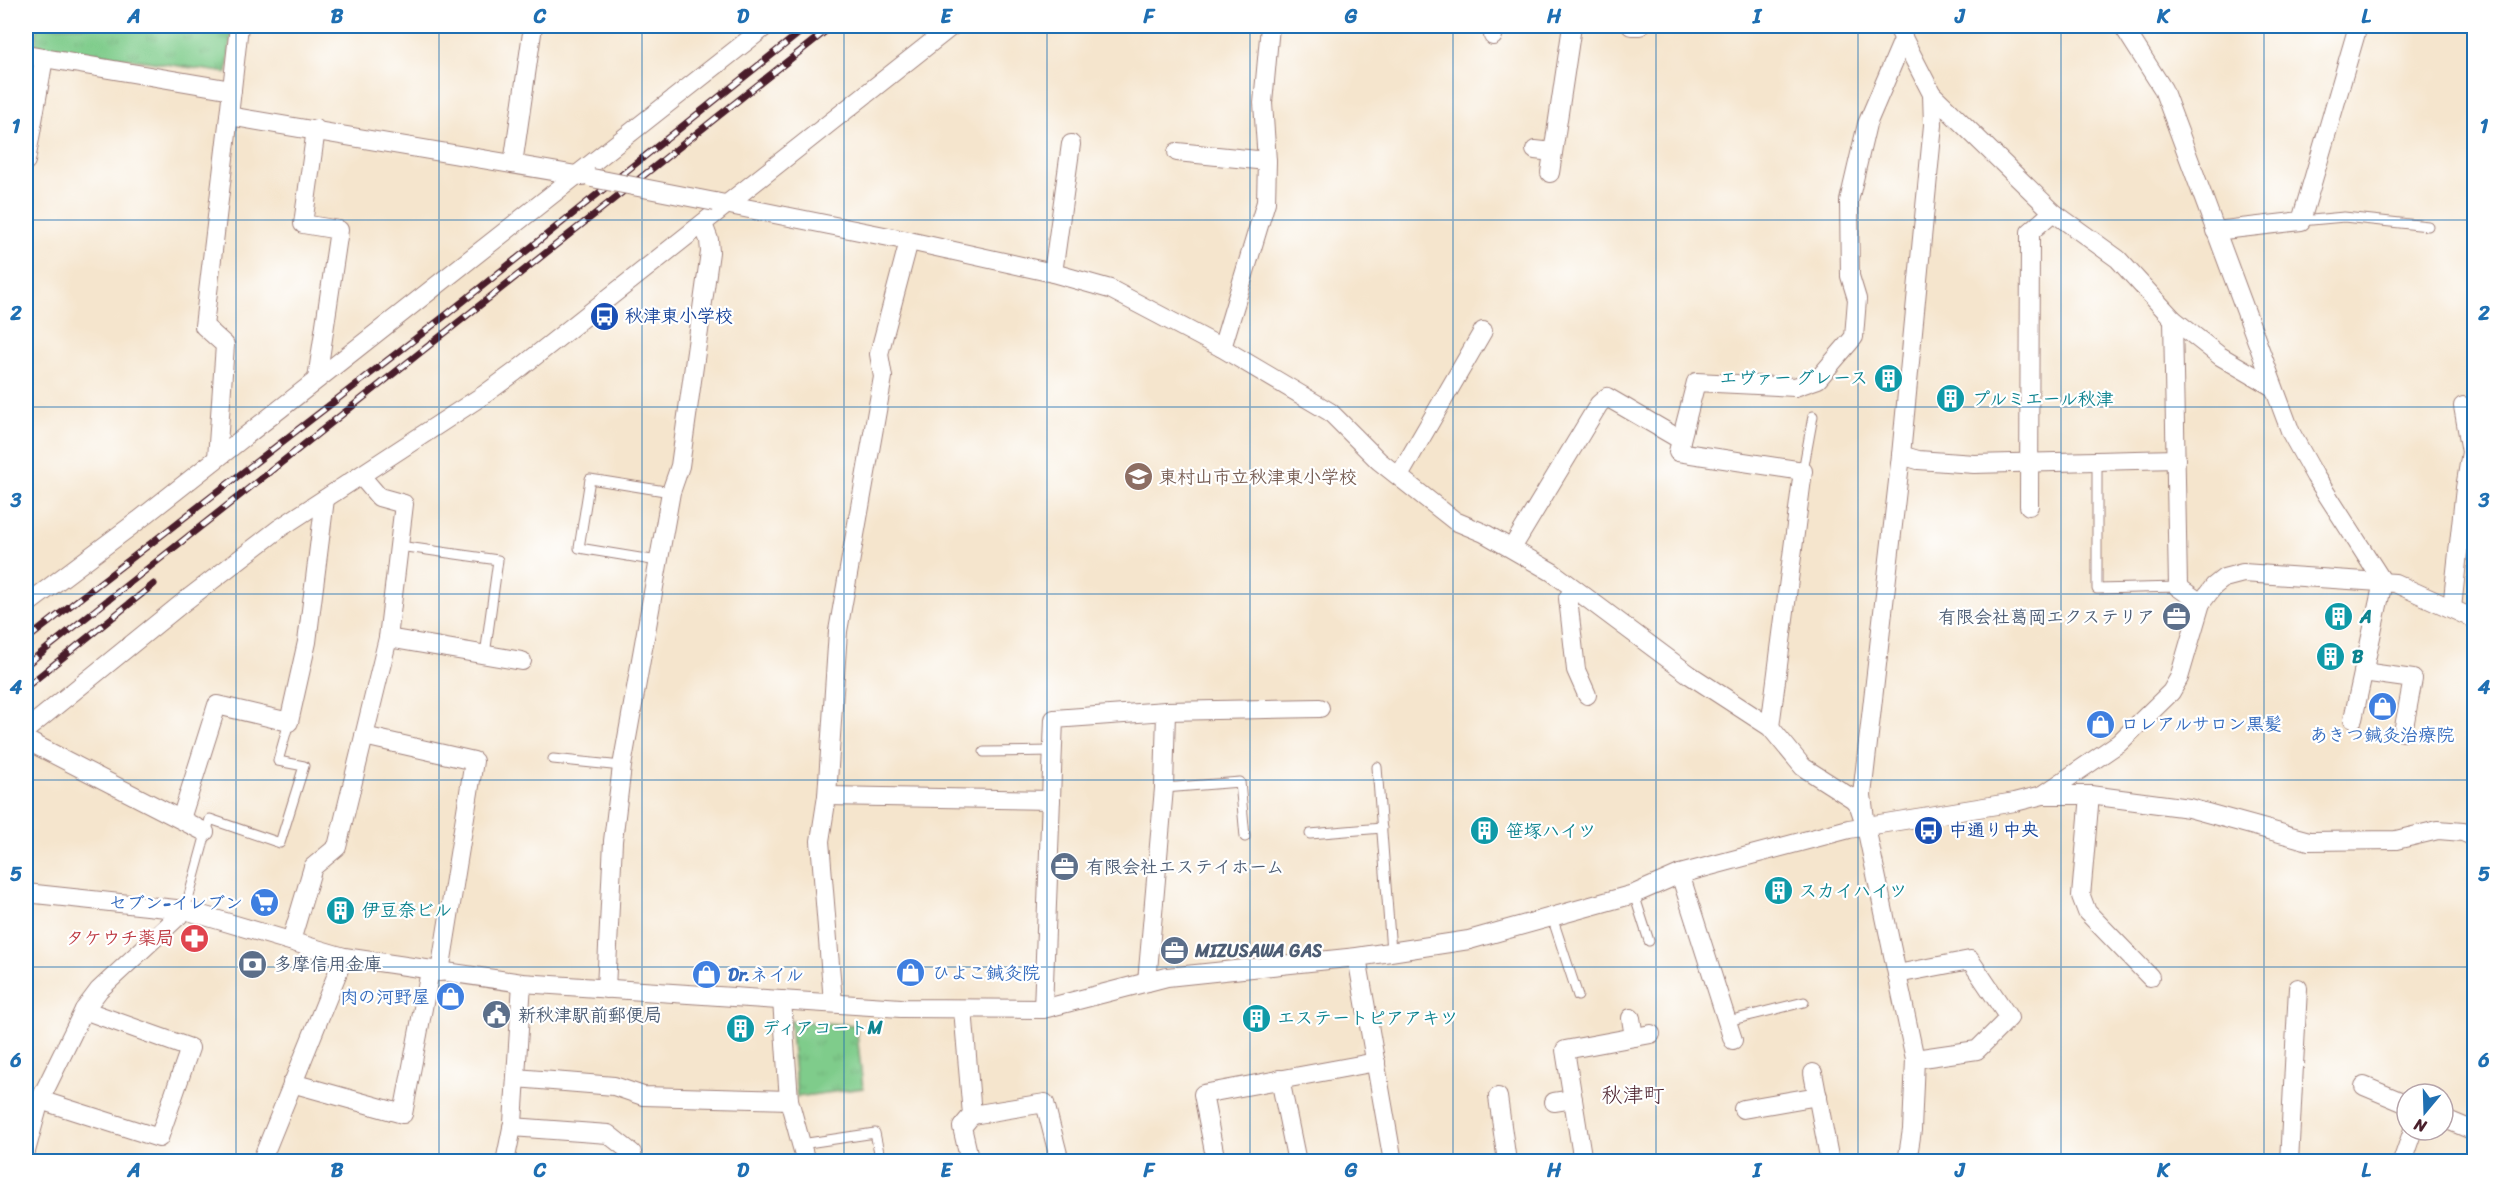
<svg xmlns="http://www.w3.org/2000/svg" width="2500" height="1187" viewBox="0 0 2500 1187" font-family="Sriracha,'Klee One',sans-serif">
	<defs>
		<pattern id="grass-tufts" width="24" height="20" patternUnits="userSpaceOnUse" patternTransform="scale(1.5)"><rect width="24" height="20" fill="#7fcc8b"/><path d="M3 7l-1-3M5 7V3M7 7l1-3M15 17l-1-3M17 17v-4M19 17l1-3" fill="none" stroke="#6faf78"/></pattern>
	</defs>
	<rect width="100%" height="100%" fill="#fff"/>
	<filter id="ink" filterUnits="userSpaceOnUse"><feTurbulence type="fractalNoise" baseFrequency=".0167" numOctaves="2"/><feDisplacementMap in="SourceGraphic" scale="12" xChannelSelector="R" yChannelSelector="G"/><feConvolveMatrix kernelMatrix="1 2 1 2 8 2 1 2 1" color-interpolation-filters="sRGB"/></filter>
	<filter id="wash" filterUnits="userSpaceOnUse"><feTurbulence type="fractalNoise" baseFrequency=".008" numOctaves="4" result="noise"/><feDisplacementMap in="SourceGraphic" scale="24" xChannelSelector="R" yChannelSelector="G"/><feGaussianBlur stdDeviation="1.35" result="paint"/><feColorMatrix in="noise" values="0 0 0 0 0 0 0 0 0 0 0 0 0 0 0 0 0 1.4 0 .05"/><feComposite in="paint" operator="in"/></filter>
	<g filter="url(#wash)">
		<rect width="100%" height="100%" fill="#f5e5cd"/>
		<!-- grass -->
		<g fill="url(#grass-tufts)" stroke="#64765b" stroke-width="1.5">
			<path d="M37,26H232L227,73L35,45Z"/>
			<path d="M790,1021L856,1025L863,1088L797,1097Z"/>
		</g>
	</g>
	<g filter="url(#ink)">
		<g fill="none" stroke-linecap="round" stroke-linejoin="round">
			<defs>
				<g id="lane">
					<path d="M2301,221L2344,217L2428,226"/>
					<path d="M2097,461V589L2178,587"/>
					<path d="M1803,471L1813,416"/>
					<path d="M399,546L498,560L485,655"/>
					<path d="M658,561L579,548L590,479L671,492"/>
					<path d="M984,752L1053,751"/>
					<path d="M553,759L622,766"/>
					<path d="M1377,767L1391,951"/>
					<path d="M1164,788L1240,782L1245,837"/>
					<path d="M1310,834L1382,828"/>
					<path d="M1634,894L1649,941"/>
					<path d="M185,910L210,819L280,843L304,766L278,761L289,722"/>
					<path d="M1552,917L1578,996"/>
					<path d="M1728,1021L1804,1002"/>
					<path d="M801,1144L875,1133L881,1162"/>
				</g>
				<g id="street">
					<path d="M239,26L229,116L582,176"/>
					<path d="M1631,26H1640"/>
					<path d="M1897,26L1932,94L1933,125L1901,455L1862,795L1866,827L1915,1059L1912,1130L1907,1162"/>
					<path d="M2123,26L2163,89L2291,433L2315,476L2383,582L2353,719"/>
					<path d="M1493,36L1494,26"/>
					<path d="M26,55L232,90"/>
					<path d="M1932,94L2053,212L2118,259L2173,319L2220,356L2273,387"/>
					<path d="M316,129L303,224L339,230L317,379"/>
					<path d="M1535,150L1553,152"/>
					<path d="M1177,152L1267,161"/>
					<path d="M26,161L44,58"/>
					<path d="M513,164L533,26"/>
					<path d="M1550,173L1572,26"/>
					<path d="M715,202L909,241L1053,273L1110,289L1222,348L1330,412L1379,461L1455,521L1484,533L1552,572L1690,675L1770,727L1803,767L1853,799L1859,806L1866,827"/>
					<path d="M2215,231L2301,221L2358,26"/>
					<path d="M1053,273L1071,144"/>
					<path d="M2173,319L2178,587L2201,603"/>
					<path d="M1222,348L1266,202L1267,161L1263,103L1270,26"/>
					<path d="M1901,455L1918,460L1974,464L2176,459"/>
					<path d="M217,458L225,345L204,326L229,116"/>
					<path d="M1399,476L1483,331"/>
					<path d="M2029,506L2030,232L2053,212"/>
					<path d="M1512,548L1599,404L1607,397L1681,440"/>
					<path d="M1574,590L1568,598L1576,670L1587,695"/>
					<path d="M26,605L139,520L766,26"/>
					<path d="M2452,608L2465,488L2471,452L2463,406"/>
					<path d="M388,638L522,661"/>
					<path d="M2363,672L2413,679L2403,732"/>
					<path d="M1770,727L1803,471L1678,452L1696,382L1795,387L1818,379L1854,337L1857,299L1850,276L1849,201L1867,124L1903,40"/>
					<path d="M26,730L185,601L280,528L485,394L515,372L952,26"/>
					<path d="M364,736L474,761L440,972"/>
					<path d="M26,740L205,832"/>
					<path d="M2043,795H2090L2189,808L2309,841L2396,840L2438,830L2463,832L2474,837"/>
					<path d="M2090,795L2081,896L2087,912L2150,977"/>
					<path d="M827,796L1051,800"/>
					<path d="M181,819L217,705L289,722L307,642L325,499"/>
					<path d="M1680,874L1733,1040"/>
					<path d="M26,893L185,910L344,957L522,983L901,1008L1043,1009L1167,977L1357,957L1469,940L1634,894L1680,874L1849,829L2015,802L2043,795L2119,743L2171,692L2179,678L2201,603L2214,586L2224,578L2243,573L2395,583L2474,619"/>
					<path d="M291,941L313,867L337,847L388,638L404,504L379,497L361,476"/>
					<path d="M1357,957L1393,1162"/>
					<path d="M1897,974L1970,960L2009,1018L1977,1050L1915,1059"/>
					<path d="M1147,982L1164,788L1166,711"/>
					<path d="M606,989L613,841L622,766L671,492L680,466L710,252L709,240L703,224"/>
					<path d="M782,1000L789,1100L806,1162"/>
					<path d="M833,1002L820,841L827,796L838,631L883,377L879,354L909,241"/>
					<path d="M963,1009L972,1115L962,1127L970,1162"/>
					<path d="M1043,1009L1054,719L1166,711L1320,708"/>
					<path d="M1631,1018L1634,1037"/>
					<path d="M1813,1073L1830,1162"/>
					<path d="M516,1078L614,1086L643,1096L789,1100"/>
					<path d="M1280,1079L1297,1162"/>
					<path d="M292,1083L403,1114L430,971"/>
					<path d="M2364,1086L2407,1104"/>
					<path d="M1498,1097L1507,1162"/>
					<path d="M40,1100L159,1138L190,1048L84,1010"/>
					<path d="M1554,1102L1573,1099"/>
					<path d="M1743,1109L1818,1096"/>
					<path d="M972,1115L1045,1103L1060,1162"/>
					<path d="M2443,1118L2474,1131"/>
					<path d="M512,1127L608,1134L632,1153L633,1162"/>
					<path d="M26,1151L40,1100L84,1010L99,990L185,910"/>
					<path d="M261,1162L344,957"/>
					<path d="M505,1162L513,1123L522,983"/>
					<path d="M1216,1162L1203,1094L1376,1062"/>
					<path d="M1583,1162L1565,1050L1651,1034"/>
					<path d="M2289,1162L2298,988"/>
					<path d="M2402,1162L2413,1130"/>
				</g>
			</defs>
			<!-- lane casing -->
			<use href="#lane" stroke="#a0827c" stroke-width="11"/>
			<!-- street casing -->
			<use href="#street" stroke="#a0827c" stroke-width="20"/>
			<!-- lane -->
			<use href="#lane" stroke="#fff" stroke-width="9"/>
			<!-- street -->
			<use href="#street" stroke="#fff" stroke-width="18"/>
			<defs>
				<g id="rail">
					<path d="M26,640L446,315L808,26"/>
					<path d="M26,665L832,26"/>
					<path d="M26,687L154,584"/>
				</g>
			</defs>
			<!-- rail casing -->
			<use href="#rail" stroke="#4a1f2b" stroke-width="7"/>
			<!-- rail -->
			<use href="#rail" stroke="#fff" stroke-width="4.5" stroke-dasharray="14" stroke-linecap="butt"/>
			<defs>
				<path id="street-bridge" d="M592,178L715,202"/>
			</defs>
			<!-- street-bridge casing -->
			<use href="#street-bridge" stroke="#a0827c" stroke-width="20" stroke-linecap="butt"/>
			<!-- street-bridge -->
			<use href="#street-bridge" stroke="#fff" stroke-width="18"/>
		</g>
	</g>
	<!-- grid -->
	<path fill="none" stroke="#1f6fb2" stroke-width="1.5" stroke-opacity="0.55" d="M236,26V1162M439,26V1162M642,26V1162M844,26V1162M1047,26V1162M1250,26V1162M1453,26V1162M1656,26V1162M1858,26V1162M2061,26V1162M2264,26V1162M26,220H2474M26,407H2474M26,594H2474M26,780H2474M26,967H2474"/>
	<!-- icons -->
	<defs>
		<symbol id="bus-disc" viewBox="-11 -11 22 22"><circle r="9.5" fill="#1a4fb4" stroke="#fff"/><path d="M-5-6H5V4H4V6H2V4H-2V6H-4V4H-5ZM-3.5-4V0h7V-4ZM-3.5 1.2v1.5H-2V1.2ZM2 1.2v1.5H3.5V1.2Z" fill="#fff"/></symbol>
		<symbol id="building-disc" viewBox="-11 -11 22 22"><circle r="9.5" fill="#0f9aa8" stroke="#fff"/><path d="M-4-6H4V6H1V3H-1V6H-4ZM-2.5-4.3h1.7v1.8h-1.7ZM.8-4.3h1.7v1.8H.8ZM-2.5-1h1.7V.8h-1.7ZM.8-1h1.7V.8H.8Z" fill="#fff"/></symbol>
		<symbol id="school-disc" viewBox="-11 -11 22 22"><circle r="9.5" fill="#8d6e63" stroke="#fff"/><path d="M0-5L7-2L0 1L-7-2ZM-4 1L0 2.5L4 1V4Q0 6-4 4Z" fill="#fff"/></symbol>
		<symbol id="office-disc" viewBox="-11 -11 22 22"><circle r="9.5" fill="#5c6f8a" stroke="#fff"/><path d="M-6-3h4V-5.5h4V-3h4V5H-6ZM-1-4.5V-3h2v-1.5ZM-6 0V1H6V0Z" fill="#fff"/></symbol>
		<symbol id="shop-disc" viewBox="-11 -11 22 22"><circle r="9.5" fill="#3f7fe0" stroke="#fff"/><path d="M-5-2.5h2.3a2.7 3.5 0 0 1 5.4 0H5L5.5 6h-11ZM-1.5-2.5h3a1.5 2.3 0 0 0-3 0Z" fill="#fff"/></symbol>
		<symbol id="supermarket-disc" viewBox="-11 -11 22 22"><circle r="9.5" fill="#3f7fe0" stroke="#fff"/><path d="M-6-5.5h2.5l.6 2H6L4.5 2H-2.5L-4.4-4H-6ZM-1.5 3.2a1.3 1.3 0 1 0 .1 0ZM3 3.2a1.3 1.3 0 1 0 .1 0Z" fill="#fff"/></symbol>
		<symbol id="pharmacy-disc" viewBox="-11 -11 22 22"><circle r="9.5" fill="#e0444e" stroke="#fff"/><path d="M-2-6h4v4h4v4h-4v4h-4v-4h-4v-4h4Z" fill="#fff"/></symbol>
		<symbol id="bank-disc" viewBox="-11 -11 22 22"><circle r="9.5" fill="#5c6f8a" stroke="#fff"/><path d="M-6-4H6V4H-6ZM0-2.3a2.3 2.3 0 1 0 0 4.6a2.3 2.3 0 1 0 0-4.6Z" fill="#fff"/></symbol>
		<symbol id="civic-disc" viewBox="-11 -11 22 22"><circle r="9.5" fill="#5c6f8a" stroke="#fff"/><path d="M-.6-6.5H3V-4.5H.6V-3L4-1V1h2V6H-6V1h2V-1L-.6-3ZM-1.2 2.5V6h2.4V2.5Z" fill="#fff"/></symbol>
	</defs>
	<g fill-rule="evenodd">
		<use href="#bus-disc" x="588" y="300" width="33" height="33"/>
		<use href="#building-disc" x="1872" y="362" width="33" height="33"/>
		<use href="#building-disc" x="1934" y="382" width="33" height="33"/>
		<use href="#school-disc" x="1122" y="460" width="33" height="33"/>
		<use href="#office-disc" x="2160" y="600" width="33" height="33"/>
		<use href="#building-disc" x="2322" y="600" width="33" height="33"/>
		<use href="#building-disc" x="2314" y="640" width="33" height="33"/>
		<use href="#shop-disc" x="2366" y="690" width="33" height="33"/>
		<use href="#shop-disc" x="2084" y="708" width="33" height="33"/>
		<use href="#bus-disc" x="1912" y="814" width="33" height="33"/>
		<use href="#building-disc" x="1468" y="814" width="33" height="33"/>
		<use href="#office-disc" x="1048" y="850" width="33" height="33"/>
		<use href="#building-disc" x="1762" y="874" width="33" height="33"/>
		<use href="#supermarket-disc" x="248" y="886" width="33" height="33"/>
		<use href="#building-disc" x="324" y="894" width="33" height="33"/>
		<use href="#pharmacy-disc" x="178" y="922" width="33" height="33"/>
		<use href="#office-disc" x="1158" y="934" width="33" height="33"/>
		<use href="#bank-disc" x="236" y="948" width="33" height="33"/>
		<use href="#shop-disc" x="894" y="956" width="33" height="33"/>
		<use href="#shop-disc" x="690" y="958" width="33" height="33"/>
		<use href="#shop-disc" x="434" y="980" width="33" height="33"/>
		<use href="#civic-disc" x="480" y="998" width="33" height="33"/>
		<use href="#building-disc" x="1240" y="1002" width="33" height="33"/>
		<use href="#building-disc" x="724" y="1012" width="33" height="33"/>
	</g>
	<g text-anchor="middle" stroke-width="4.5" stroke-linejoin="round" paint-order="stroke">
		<!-- transit labels -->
		<g font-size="18" font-weight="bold" fill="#164399" stroke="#fff" text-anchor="start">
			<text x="625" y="322">秋津東小学校</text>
			<text x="1949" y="836">中通り中央</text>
		</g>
		<!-- culture labels -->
		<g font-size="18" font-weight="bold" fill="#0d838f" stroke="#fff" text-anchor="start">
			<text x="1868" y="384" text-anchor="end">エヴァー グレース</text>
			<text x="1972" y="405">プルミエール秋津</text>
			<text x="2360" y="623">A</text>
			<text x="2352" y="663">B</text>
			<text x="1506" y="837">笹塚ハイツ</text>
			<text x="1799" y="897">スカイハイツ</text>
			<text x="362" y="916">伊豆奈ビル</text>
			<text x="1277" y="1024">エステートピアアキツ</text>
			<text x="762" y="1034">ディアコートM</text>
		</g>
		<!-- education labels -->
		<g font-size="18" font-weight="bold" fill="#785e54" stroke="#fff" text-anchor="start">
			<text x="1159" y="483">東村山市立秋津東小学校</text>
		</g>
		<!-- service labels -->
		<g font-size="18" font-weight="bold" fill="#4e5e75" stroke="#fff" text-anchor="start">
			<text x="2155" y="623" text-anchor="end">有限会社葛岡エクステリア</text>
			<text x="1086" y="873">有限会社エステイホーム</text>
			<text x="1195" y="957">MIZUSAWA GAS</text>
			<text x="274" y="970">多摩信用金庫</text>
			<text x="518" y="1021">新秋津駅前郵便局</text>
		</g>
		<!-- shop labels -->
		<g font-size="18" font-weight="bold" fill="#366cbe" stroke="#fff" text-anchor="start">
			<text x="2121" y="730">ロレアルサロン黒髪</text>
			<text x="2382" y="741" text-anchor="middle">あきつ鍼灸治療院</text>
			<text x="243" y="909" text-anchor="end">セブン-イレブン</text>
			<text x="932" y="979">ひよこ鍼灸院</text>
			<text x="728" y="981">Dr.ネイル</text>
			<text x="430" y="1003" text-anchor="end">肉の河野屋</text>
		</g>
		<!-- health labels -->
		<g font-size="18" font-weight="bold" fill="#be3a42" stroke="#fff" text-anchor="end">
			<text x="174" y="944">タケウチ薬局</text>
		</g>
		<!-- quarter labels -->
		<g font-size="21" fill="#4a1f2b" stroke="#fff">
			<text x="1633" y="1102">秋津町</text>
		</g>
	</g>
	<!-- margin -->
	<rect width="2500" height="1187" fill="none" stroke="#fff" stroke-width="66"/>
	<!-- north arrow -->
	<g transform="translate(2425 1112) rotate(199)"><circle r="28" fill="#ffffff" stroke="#b7a5aa" stroke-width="1.5"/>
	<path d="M0-4.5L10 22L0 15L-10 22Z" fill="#1f6fb2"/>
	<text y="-9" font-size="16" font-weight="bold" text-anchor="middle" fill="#4a1f2b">N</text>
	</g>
	<rect x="33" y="33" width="2434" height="1121" fill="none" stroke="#1f6fb2" stroke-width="2"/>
	<g font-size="20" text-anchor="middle" font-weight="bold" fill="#1f6fb2">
		<text x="134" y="23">A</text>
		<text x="337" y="23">B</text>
		<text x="540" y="23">C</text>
		<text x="743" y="23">D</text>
		<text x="946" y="23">E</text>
		<text x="1149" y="23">F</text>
		<text x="1351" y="23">G</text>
		<text x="1554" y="23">H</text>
		<text x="1757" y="23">I</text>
		<text x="1960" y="23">J</text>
		<text x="2163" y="23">K</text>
		<text x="2366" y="23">L</text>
		<text x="16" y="133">1</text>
		<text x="2484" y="133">1</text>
		<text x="16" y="320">2</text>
		<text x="2484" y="320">2</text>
		<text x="16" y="507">3</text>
		<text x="2484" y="507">3</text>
		<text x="16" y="694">4</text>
		<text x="2484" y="694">4</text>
		<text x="16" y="881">5</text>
		<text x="2484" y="881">5</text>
		<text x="16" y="1067">6</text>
		<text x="2484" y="1067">6</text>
		<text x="134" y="1177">A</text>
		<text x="337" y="1177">B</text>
		<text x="540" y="1177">C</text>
		<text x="743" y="1177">D</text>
		<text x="946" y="1177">E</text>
		<text x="1149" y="1177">F</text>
		<text x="1351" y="1177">G</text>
		<text x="1554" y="1177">H</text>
		<text x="1757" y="1177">I</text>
		<text x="1960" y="1177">J</text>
		<text x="2163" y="1177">K</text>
		<text x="2366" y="1177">L</text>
	</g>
</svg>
